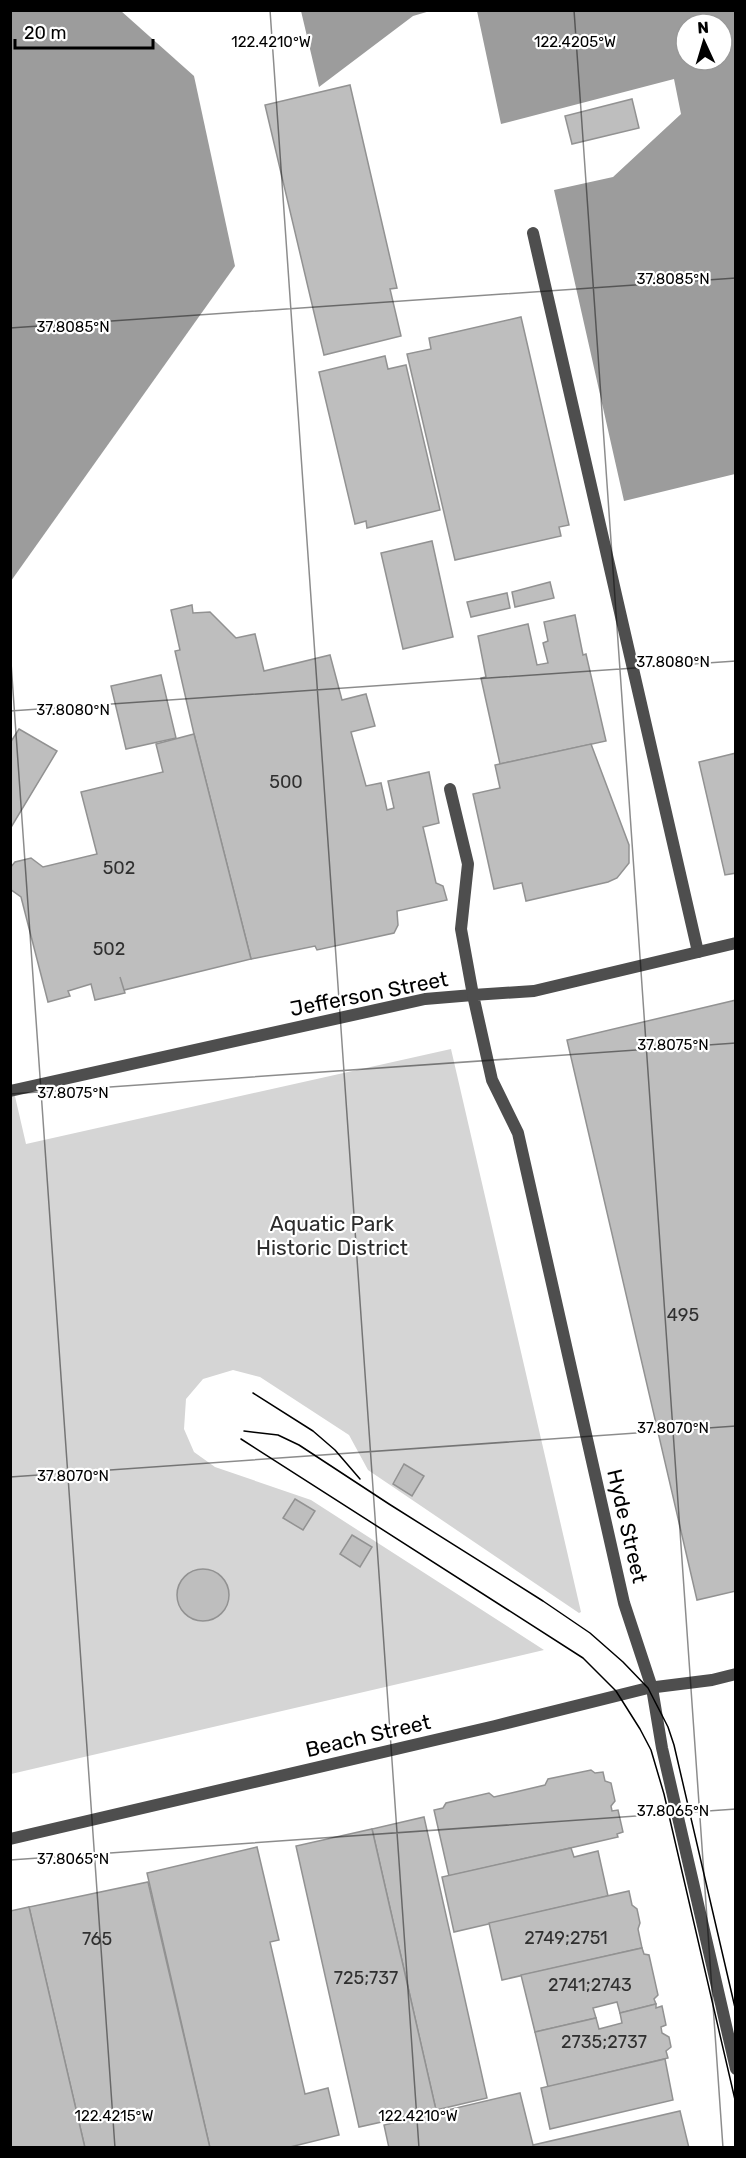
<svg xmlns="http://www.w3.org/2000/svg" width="746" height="2158" viewBox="0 0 746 2158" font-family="Rubik,sans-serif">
	<rect width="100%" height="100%" fill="#fff"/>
	<!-- green -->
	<path fill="#d5d5d5" d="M451,1049L581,1612L579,1613L368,1470L349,1435L260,1377L233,1370L203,1379L186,1399L184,1429L194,1452L215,1467L311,1500L544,1650L11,1774V1079L26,1144Z"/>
	<!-- water -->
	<g fill="#9c9c9c" fill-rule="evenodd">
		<path d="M11,10L121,11L194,76L235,266L11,581Z"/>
		<path d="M301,11V10L430,11L413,16L319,87Z"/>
		<path d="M477,11H735V474L624,501L554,190L613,177L681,114L674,79L501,124ZM686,24H722V60H686Z"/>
	</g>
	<!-- building -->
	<g fill="#bebebe" stroke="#929292" stroke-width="1.5">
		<path d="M350,85L397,288L390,289L401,336L324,355L265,105Z"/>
		<path d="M632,99L639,128L572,144L565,116Z"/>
		<path d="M521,317L569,525L559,527L561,536L455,560L407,354L431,349L429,338Z"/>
		<path d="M385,356L388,369L406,365L440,510L367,528L366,521L355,524L319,372Z"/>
		<path d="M432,541L453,637L403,649L381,553Z"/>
		<path d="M550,582L554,598L515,607L512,592Z"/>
		<path d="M507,593L510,608L471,617L467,602Z"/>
		<path d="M192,605L193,613L210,612L236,638L255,634L264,671L330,655L342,700L366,694L375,726L351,732L366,786L381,783L387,810L394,808L388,781L429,772L439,823L423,827L436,883L443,886L447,900L397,911L398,925L394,933L317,950L315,946L251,959L194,734L175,651L180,650L171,610Z"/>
		<path d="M575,615L583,655L586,654L606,741L500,764L481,678L486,677L478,636L528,624L537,665L548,663L543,643L548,641L544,622Z"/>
		<path d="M161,675L176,738L126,749L111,686Z"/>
		<path d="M19,729L57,751L10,829V743Z"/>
		<path d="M194,734L251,959L124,990L120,977L125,993L95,1000L91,984L68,991L70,996L48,1002L21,897L10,889V868L15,862L31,858L43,867L97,854L81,792L163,772L156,744Z"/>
		<path d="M591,744L629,845V863L617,878L608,882L526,901L522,883L494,889L473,794L500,788L495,765Z"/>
		<path d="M736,753V873L725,875L699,762Z"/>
		<path d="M736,1000V1591L697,1600L567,1040Z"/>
		<path d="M404,1464L424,1476L412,1496L393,1484Z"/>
		<path d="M295,1499L315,1511L303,1530L283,1518Z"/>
		<path d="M352,1535L372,1547L360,1567L340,1554Z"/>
		<circle cx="203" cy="1595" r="26"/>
		<path d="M591,1770L595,1773L603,1772L605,1781L611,1783L615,1801L611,1806L612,1811L618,1810L623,1832L617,1834L618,1837L449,1876L434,1810L443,1808L446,1803L489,1793L494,1797L545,1785L548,1779Z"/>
		<path d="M424,1817L487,2098L436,2110L372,1829Z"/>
		<path d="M372,1829L436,2110L359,2127L296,1846Z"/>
		<path d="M257,1847L279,1940L270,1942L305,2094L328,2088L339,2135L286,2148H210L147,1873Z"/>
		<path d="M571,1848L574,1857L598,1851L608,1896L454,1932L442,1877Z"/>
		<path d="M148,1882L210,2148H85L29,1907Z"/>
		<path d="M629,1891L632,1905L637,1909L640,1923L638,1929L642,1948L502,1980L489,1923Z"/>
		<path d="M29,1907L85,2148H10V1911Z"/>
		<path d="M642,1948L644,1954L649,1955L658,1995L654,1999L656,2004L620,2013L617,2002L593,2008L596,2018L535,2032L521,1975Z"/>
		<path d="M656,2004V2008L662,2006L666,2025L661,2027L662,2033L669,2037L671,2047L666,2051L668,2058L548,2087L535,2032L596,2018L599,2029L622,2023L620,2013Z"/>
		<path d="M665,2059L673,2100L550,2129L541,2088Z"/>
		<path d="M520,2093L533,2145L680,2111L689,2148H389L384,2125Z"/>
	</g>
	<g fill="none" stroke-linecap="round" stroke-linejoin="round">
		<!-- service -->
		<g stroke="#4e4e4e" stroke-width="12">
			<path d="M533,233L698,952"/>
			<path d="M450,789L468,864L461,929L473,995"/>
		</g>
		<!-- minor -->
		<g stroke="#4e4e4e" stroke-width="12">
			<path d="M10,1091L425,999L473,995"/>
			<path d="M10,1839L495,1726L648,1688L712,1680L736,1674"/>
		</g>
		<!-- tertiary -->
		<path stroke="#4e4e4e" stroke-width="12" d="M736,943L534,991L473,995L492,1080L518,1133L624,1603L652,1688L662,1748L736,2069"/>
		<!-- tram -->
		<g stroke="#000" stroke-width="1.5">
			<path d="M253,1393L313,1431L335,1450L360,1479"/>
			<path d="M244,1431L278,1435L299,1445L389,1504L543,1601L590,1633L623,1662L648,1688L668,1727L674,1745L736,2012"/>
			<path d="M241,1439L583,1658L616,1691L640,1729L651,1750L664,1794L736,2104"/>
		</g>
	</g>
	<!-- ticks -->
	<path fill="none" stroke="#000" stroke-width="1.5" stroke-opacity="0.45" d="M270,10L419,2148M574,10L723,2148M10,328L736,278M10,648L115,2148M10,711L736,661M10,1094L736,1043M10,1477L736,1426M10,1860L736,1809"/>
	<g text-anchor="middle" stroke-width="4.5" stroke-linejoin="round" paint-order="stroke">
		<!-- number labels -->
		<g font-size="18" fill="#303030">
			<text x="286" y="788">500</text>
			<text x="119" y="874">502</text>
			<text x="109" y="955">502</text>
			<text x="683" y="1321">495</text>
			<text x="566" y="1944">2749;2751</text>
			<text x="97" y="1945">765</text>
			<text x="366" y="1984">725;737</text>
			<text x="590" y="1991">2741;2743</text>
			<text x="604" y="2048">2735;2737</text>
		</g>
		<!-- street labels -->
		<g font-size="21" fill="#000" stroke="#fff">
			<text transform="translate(369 994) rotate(-11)" y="7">Jefferson Street</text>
			<text transform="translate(627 1526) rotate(77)" y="7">Hyde Street</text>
			<text transform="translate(368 1736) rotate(-13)" y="7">Beach Street</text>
		</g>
		<!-- park labels -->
		<g font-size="21" fill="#2c2c2c" stroke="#fff">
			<text x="332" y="1231">Aquatic Park<tspan x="332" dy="24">Historic District</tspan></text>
		</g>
	</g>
	<g font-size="15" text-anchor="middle" fill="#000" stroke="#fff" stroke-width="4.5" stroke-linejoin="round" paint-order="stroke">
		<text x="271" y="47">122.4210°W</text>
		<text x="575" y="47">122.4205°W</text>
		<text x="673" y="284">37.8085°N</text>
		<text x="73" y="332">37.8085°N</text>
		<text x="673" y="667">37.8080°N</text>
		<text x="73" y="715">37.8080°N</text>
		<text x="673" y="1050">37.8075°N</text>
		<text x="73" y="1098">37.8075°N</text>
		<text x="673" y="1433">37.8070°N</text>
		<text x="73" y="1481">37.8070°N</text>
		<text x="673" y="1816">37.8065°N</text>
		<text x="73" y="1864">37.8065°N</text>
		<text x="114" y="2121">122.4215°W</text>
		<text x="418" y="2121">122.4210°W</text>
	</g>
	<!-- border -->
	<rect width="746" height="2158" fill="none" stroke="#000000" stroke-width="24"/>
	<!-- north arrow -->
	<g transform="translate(704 42) rotate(356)"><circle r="28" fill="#ffffff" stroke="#999999" stroke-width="1.5"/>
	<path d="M0-4.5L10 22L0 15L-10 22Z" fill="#000000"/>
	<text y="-9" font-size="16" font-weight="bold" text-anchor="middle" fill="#000000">N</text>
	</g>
	<!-- scale -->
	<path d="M15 39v9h138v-9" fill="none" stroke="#000000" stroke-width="3"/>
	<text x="24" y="39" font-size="18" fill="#000000" stroke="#ffffff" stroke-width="4.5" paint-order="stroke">20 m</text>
</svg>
